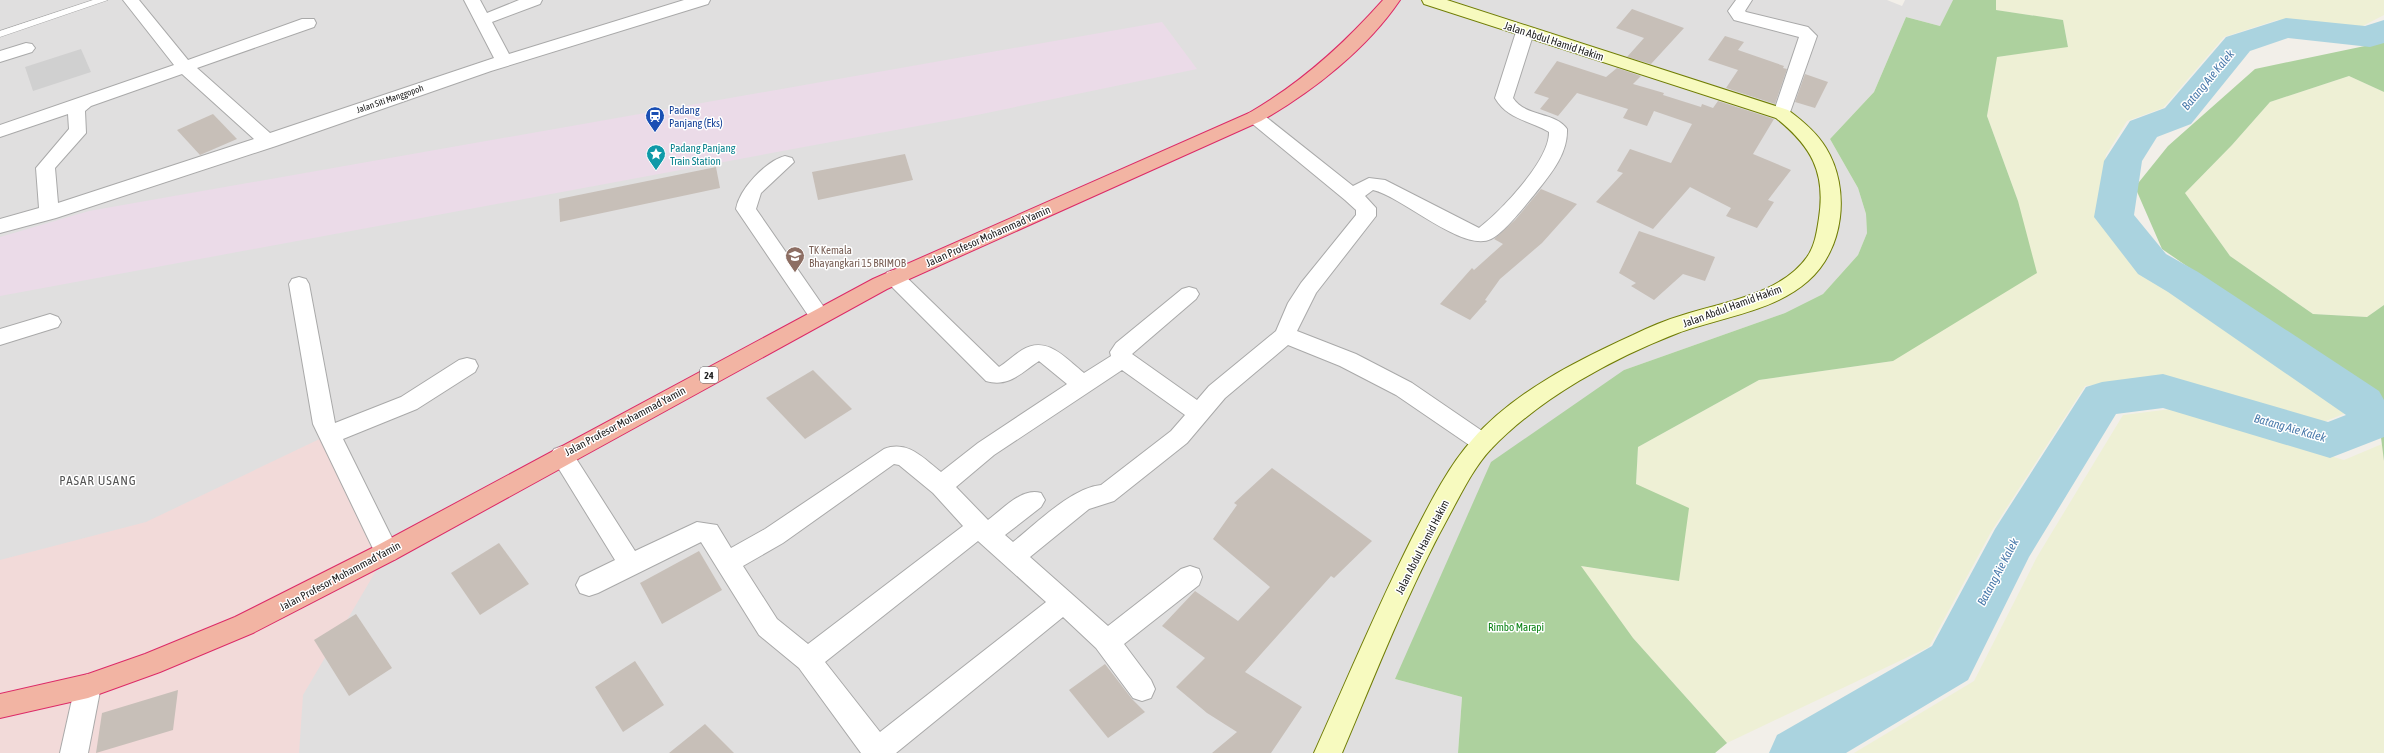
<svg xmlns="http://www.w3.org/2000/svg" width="2384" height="753" viewBox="0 0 2384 753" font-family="'Asap Condensed',sans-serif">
	<rect width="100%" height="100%" fill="#f2efe9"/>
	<!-- residential -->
	<path fill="#e0dfdf" d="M0,0H1887L1902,6L1905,0H1953L1940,26L1906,17L1874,92L1830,139L1858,188L1866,214L1867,233L1858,255L1823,294L1785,313L1624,370L1395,679L1462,697L1458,753H0Z"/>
	<!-- commercial -->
	<path fill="#f2dad9" d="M328,435L387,552L303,695L299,753H0V560L146,522Z"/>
	<!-- industrial -->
	<path fill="#ebdbe8" d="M1162,22L1197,69L977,115L0,296V237L89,211Z"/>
	<!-- religious -->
	<path fill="#d0d0d0" d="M81,49L91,72L33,91L25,67Z"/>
	<!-- farmland -->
	<g fill="#eef0d5">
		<path d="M1996,0H2384V15L2359,28L2277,20L2224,37L2163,108L2127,121L2106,155L2096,215L2138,269L2173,289L2345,406L2348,412L2319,424L2157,377L2085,386L1991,532L1929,647L1727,743L1633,638L1580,566L1679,581L1636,484L1638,447L1759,380L1893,361L2018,201L1987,116L1996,57L2068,46L2063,20L1995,10Z"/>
		<path d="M2349,76L2384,92V305L2367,317L2313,314L2230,256L2185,193L2232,145L2270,102Z"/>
		<path d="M2171,409L2344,460L2382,444L2384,461V753H1854L1974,681L2037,557L2123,415Z"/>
	</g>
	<!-- forest -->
	<g fill="#add19e">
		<path d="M1953,0H1996V10L2063,20L2068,47L1997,57L1987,116L2018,201L2037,273L1893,361L1759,380L1638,447L1636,484L1689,508L1679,581L1581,566L1633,638L1727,743L1715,753H1458L1462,697L1395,679L1491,462L1624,370L1785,313L1823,294L1858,255L1867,233L1866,214L1858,188L1830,139L1874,92L1906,17L1940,26Z"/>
		<path d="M2384,42V92L2349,76L2270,102L2232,145L2185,193L2230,256L2313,314L2367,317L2384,305V461L2378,414L2355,382L2162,249L2135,187L2168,146L2255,69Z"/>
	</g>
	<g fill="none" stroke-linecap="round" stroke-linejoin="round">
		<!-- river -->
		<path fill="#aad3df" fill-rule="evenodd" d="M2286,18L2365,26L2384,20V43L2370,47L2288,38L2250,51L2191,124L2157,137L2142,161L2134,215L2166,254L2198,272L2379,391L2384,400V437L2330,458L2163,408L2116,414L2029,557L1968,680L1846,753H1769L1777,735L1932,646L1995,529L2086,387L2102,382L2163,374L2328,422L2346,415L2168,292L2138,274L2094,217L2104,161L2130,121L2165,108L2226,37Z"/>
	</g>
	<!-- building -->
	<g fill="#c7bfb8">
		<path d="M1632,9L1684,28L1651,64L1627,57L1644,38L1616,28Z"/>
		<path d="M1725,36L1744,42L1738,50L1784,66L1783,68L1787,69L1775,104L1726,88L1738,70L1708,60Z"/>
		<path d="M1557,61L1606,77L1617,68L1641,76L1633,84L1664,93L1663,95L1701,107L1702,104L1713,108L1718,101L1774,119L1753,154L1791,170L1768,200L1774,202L1757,228L1726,216L1731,208L1690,187L1653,229L1596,202L1623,173L1617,171L1630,149L1671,163L1692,124L1654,111L1647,126L1623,118L1628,109L1577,93L1558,116L1540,109L1549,98L1534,93Z"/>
		<path d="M1805,74L1828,82L1815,108L1795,102Z"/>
		<path d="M213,114L237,139L200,155L177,130Z"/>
		<path d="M905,154L913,180L818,200L812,172Z"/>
		<path d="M716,167L720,188L560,222L559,199Z"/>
		<path d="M1541,189L1577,204L1542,243L1500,279L1485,300L1487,301L1470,320L1440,304L1472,268L1474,270L1503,244L1494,239L1515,220Z"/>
		<path d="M1639,231L1715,257L1705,281L1683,274L1654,300L1631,286L1636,283L1619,273Z"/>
		<path d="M813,370L852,409L805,439L766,398Z"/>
		<path d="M1272,468L1372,541L1334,578L1331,576L1245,672L1302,707L1271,753H1212L1237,732L1207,713L1176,687L1205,658L1162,626L1195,591L1238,621L1270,587L1213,539L1237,505L1234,503Z"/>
		<path d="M499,543L529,584L480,615L451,573Z"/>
		<path d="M699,551L722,590L662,624L640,583Z"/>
		<path d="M356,614L392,668L349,696L314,640Z"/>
		<path d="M635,661L664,705L623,732L595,687Z"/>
		<path d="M1105,664L1132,699L1145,712L1108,738L1069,690Z"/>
		<path d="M178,690L173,730L96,753L102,713Z"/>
		<path d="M705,724L734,753H669Z"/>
	</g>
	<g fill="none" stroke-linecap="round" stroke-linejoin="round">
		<defs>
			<path id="service" d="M93,0H108L0,37V31Z"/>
			<g id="minor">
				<path d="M123,0H139L188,60L302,19H314L316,23L314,27L197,68L270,133L494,58L464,0H480L487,13L519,0H542L540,4L492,22L509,54L684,0H710L708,4L491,71L276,146L56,218L0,233V219L39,208L36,168L69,129L68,114L0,137V125L174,65ZM182,74L254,139L58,203L55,168L86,133L85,111L91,106Z"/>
				<path d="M1736,0H1752L1745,11L1746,12L1808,27L1817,36L1788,118H1776L1773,114L1799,37L1734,20L1728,11Z"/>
				<path d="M1525,27L1531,28L1534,32L1513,98C1525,117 1556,112 1567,129C1568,155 1549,176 1534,195C1524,207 1504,233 1491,239C1463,253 1403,197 1373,190L1365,196L1376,208V216L1316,293L1297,331L1356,354L1412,383L1491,437L1494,443L1491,449L1483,452L1475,449L1396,395L1340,366L1288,345L1225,398L1187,443L1114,501L1089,509L1030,557L1108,626L1181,569L1190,566L1199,569L1202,577L1199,585L1124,644L1151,680L1155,689L1151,698L1142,701L1133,698L1096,648L1063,617L896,753H861L799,668L759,635L701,542L598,593L589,596L580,593L576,585L580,577L615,560L554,461L550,455L554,449L562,446L570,449L635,551L697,522L717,525L731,548L765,529L884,449C908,440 923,458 941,472L978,443L1067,384L1039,361C1022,372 1009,388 986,381L887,282L884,277L887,272L894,270L901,272L999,367C1007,362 1014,355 1022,350C1047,335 1065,358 1084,373L1111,356L1110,352L1116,343L1182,289L1189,287L1196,289L1199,294L1196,299L1132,354L1197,400L1209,386L1276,331L1288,303L1301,283L1356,215V210L1345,200L1249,121L1246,117L1249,113L1255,111L1261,113L1353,186L1369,178L1385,180L1479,228C1501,211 1550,160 1549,132C1529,120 1508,120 1495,98L1516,32L1519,28ZM1122,370L1185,415L1171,431L1101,485C1071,488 1036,524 1013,542L1005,535L1041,507L1045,500L1041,493C1022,487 1003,509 988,520L956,487L994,455ZM894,464L899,465L933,493L963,526L808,644L777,619L743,566L783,543ZM978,541L1046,602L880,732L825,662Z"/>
				<path d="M26,43L32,44L35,48L32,52L0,62V51Z"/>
				<path d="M785,156L792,158L794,162L761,193L756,209L830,316L826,321L819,324L812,321L736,209C739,189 766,161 785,156Z"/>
				<path d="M299,277L306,279L309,284L335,423L401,397L459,360L467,358L475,360L478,366L475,372L417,409L343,439L399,552L396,559L387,562L378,559L313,424L289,284L292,279Z"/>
				<path d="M50,314L58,317L61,322L58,327L0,345V329Z"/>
				<path d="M88,674L97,678L101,686L88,753H60L75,686L79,678Z"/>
			</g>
			<path id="secondary" d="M1422,0H1447L1788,110C1803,121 1817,133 1826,148C1851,189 1844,250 1808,281C1773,312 1721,317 1678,333C1613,358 1540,398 1491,449C1474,467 1462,492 1450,514C1408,590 1376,673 1342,753H1314C1346,682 1376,610 1411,540C1428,507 1447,468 1472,440C1514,392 1576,361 1633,335C1649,327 1666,320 1683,315C1724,302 1781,294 1807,257C1815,246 1817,231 1819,218C1826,172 1811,146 1776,118L1424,4Z"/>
			<path id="trunk" d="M1383,0H1400C1367,49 1312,92 1261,121L887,289L396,559L253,633L160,672L88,698L0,718V694L88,674L145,654L235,617L378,545L873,279L1249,113C1301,83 1343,45 1383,0Z"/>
		</defs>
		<!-- service casing -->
		<use href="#service" stroke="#a9a9a9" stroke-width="1"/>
		<!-- minor casing -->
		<use href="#minor" stroke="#a9a9a9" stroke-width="2"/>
		<!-- secondary casing -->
		<use href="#secondary" stroke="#707d05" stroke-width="2"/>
		<!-- trunk casing -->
		<use href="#trunk" stroke="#dc2a67" stroke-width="2"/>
		<!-- service -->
		<use href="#service" fill="#fff" fill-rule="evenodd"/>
		<!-- minor -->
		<use href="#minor" fill="#fff" fill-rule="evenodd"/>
		<!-- secondary -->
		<use href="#secondary" fill="#f7fabf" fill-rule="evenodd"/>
		<!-- trunk -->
		<use href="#trunk" fill="#f2b4a3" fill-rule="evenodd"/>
	</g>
	<!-- icons -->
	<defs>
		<symbol id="station-pin" viewBox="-11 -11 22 30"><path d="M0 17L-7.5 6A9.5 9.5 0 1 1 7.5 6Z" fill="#1a4fb4" stroke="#fff"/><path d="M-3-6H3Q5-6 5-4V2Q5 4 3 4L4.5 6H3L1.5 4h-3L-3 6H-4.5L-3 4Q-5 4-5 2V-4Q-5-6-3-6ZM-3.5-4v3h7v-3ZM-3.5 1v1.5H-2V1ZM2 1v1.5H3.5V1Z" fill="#fff"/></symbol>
		<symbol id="sight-pin" viewBox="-11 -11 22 30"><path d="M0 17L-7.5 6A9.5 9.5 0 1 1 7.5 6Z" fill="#0f9aa8" stroke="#fff"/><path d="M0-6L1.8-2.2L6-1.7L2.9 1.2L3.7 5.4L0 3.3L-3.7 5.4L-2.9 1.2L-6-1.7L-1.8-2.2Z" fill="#fff"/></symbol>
		<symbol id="school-pin" viewBox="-11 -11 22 30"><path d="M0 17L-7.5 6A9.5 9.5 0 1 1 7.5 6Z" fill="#8d6e63" stroke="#fff"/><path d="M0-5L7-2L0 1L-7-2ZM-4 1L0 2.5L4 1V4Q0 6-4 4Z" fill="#fff"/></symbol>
	</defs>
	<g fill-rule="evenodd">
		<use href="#station-pin" x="644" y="105" width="22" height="30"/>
		<use href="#sight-pin" x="645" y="143" width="22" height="30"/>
		<use href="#school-pin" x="784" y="245" width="22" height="30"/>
	</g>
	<g text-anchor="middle" stroke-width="3" stroke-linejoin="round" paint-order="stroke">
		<!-- far-street labels -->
		<g font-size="9" fill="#222" stroke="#fff">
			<text transform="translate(390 99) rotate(-19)" y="3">Jalan Siti Manggopoh</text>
		</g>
		<!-- shield labels -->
		<rect fill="#fff" stroke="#646464" stroke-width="1" x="700" y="367" width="18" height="16" rx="3"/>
		<g font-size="10" font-weight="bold" fill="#222">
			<text x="709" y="379">24</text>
		</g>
		<!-- street labels -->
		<g font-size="11" fill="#222" stroke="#fff">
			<text transform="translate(1554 41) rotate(18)" y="4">Jalan Abdul Hamid Hakim</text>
			<text transform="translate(988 236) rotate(-24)" y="4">Jalan Profesor Mohammad Yamin</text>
			<text transform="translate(1732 306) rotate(-20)" y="4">Jalan Abdul Hamid Hakim</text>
			<text transform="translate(625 421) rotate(-28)" y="4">Jalan Profesor Mohammad Yamin</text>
			<text transform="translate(1422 547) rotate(-63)" y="4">Jalan Abdul Hamid Hakim</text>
			<text transform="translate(340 576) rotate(-28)" y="4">Jalan Profesor Mohammad Yamin</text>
		</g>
		<!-- transit labels -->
		<g font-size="11" fill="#164399" stroke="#fff" text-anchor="start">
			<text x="669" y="114">Padang<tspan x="669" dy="13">Panjang (Eks)</tspan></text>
		</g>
		<!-- culture labels -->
		<g font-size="11" fill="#0d838f" stroke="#fff" text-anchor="start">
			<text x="670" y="152">Padang Panjang<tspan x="670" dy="13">Train Station</tspan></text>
		</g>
		<!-- education labels -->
		<g font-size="11" fill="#785e54" stroke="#fff" text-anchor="start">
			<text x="809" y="254">TK Kemala<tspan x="809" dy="13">Bhayangkari 15 BRIMOB</tspan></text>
		</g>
		<!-- park labels -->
		<g font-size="11" fill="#0c8416" stroke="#fff">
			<text x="1516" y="631">Rimbo Marapi</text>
		</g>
		<!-- water labels -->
		<g font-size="12" font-style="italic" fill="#4a7aab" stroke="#fff">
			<text transform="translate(2208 80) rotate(-50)" y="4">Batang Aie Kalek</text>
			<text transform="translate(2290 428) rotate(16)" y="4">Batang Aie Kalek</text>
			<text transform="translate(1998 572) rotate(-62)" y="4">Batang Aie Kalek</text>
		</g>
		<!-- quarter labels -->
		<g font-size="13" letter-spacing="1" fill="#555" stroke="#fff">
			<text x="98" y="485">PASAR USANG</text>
		</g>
	</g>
</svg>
